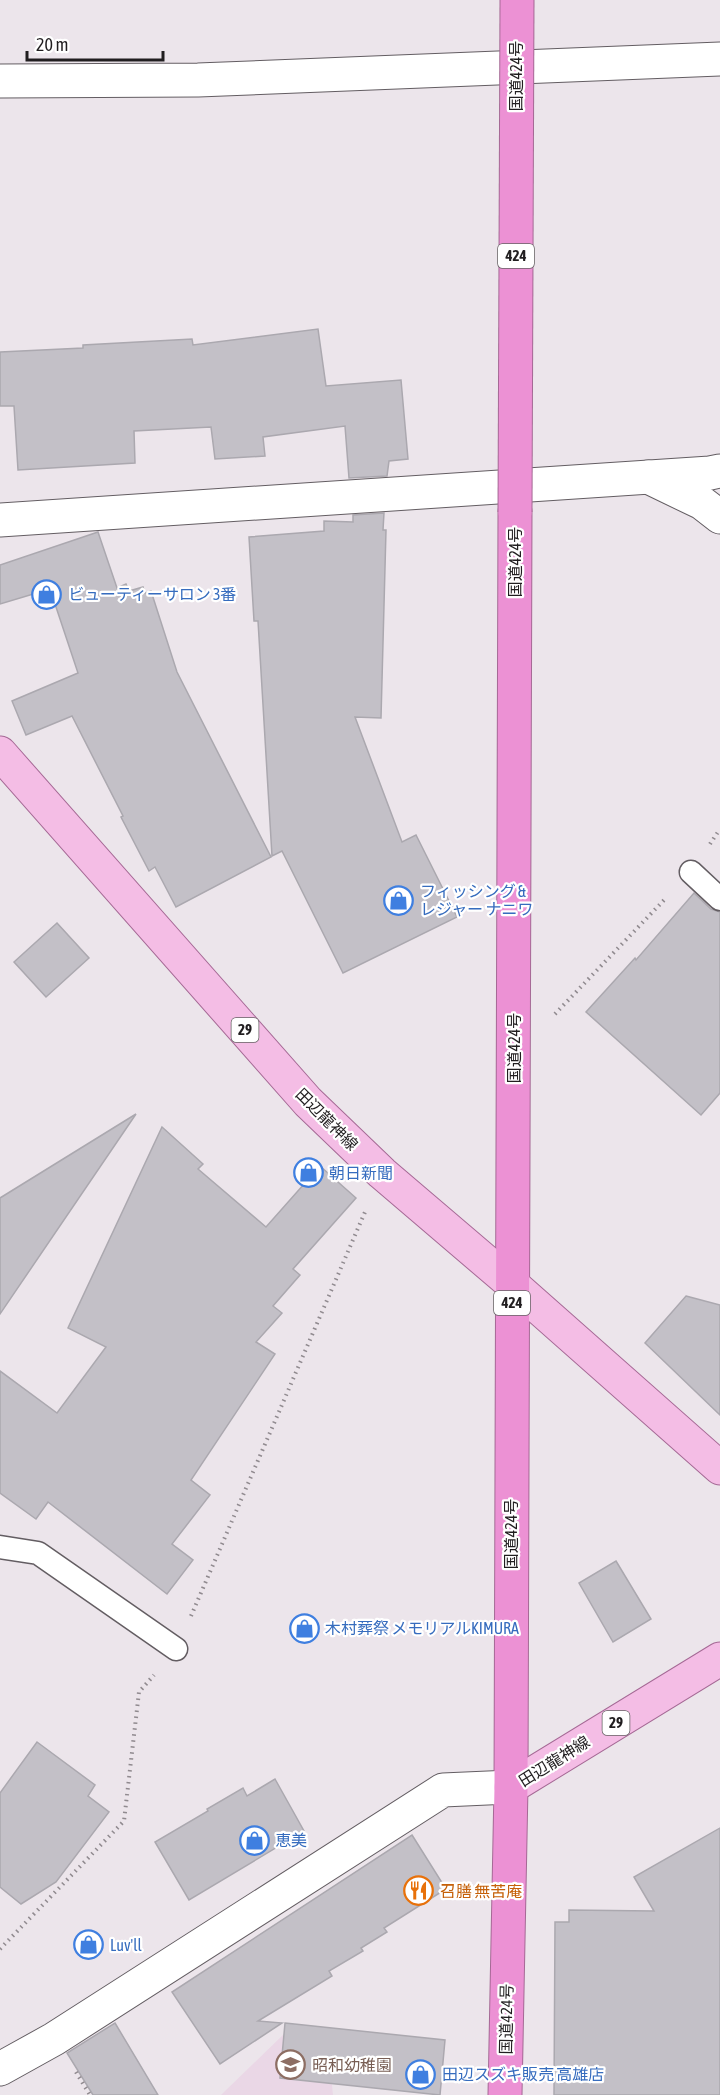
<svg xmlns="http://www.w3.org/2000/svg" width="720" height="2095" viewBox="0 0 720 2095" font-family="'Asap Condensed','Noto Sans JP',sans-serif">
	<rect width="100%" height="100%" fill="#ece5eb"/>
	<!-- education -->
	<path fill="#ead7e6" d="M284,2034L327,2036L333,2095H221Z"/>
	<!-- building -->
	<g fill="#c3c0c7" stroke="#aba8af" stroke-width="1.5">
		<path d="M318,329L326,386L401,380L408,459L389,461L387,476L349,478L345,426L263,437L265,456L215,459L211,427L134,431L135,463L18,470L14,406H0V352L83,348V345L192,339L193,345Z"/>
		<path d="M384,513L383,530H386L381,718L355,717L402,842L416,835L457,917L343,973L282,851L272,856L258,621H254L249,537L324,531V521L353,522V515Z"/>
		<path d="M98,532L117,588L126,584L129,591L143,587L145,593L151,591L177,672L271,857L176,907L155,867L149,871L121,817L123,816L72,716L26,735L12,701L78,673L50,589L0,604V565Z"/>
		<path d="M694,893L711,909L720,912V1093L701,1115L586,1012L635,958L636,960Z"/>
		<path d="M57,923L89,958L46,997L14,962Z"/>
		<path d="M136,1114L0,1314V1198Z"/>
		<path d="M162,1127L203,1164L198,1169L266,1227L320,1166L356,1198L293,1269L300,1275L273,1306L282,1313L256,1342L275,1354L191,1480L210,1495L172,1544L193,1560L167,1594L48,1502L36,1519L0,1493V1371L57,1413L106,1347L68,1328Z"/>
		<path d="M686,1296L720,1305V1415L645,1343Z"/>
		<path d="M616,1561L651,1619L613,1642L579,1583Z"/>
		<path d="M37,1742L95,1785L88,1796L109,1812L56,1882L21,1904L0,1887V1793Z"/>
		<path d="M275,1779L304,1831L189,1900L155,1842L208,1811L207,1809L243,1788L247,1796Z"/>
		<path d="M720,1828V2095H554L555,1922H569V1910L654,1911L634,1877Z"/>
		<path d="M412,1835L446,1889L384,1928L387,1932L361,1948L363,1951L329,1971L332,1976L258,2021L282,2023L220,2064L172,1992Z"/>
		<path d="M115,2023L158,2095H93L67,2053Z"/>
		<path d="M285,2023L445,2040L440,2095L280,2078Z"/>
	</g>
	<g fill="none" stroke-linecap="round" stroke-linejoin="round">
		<defs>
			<g id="lane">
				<path d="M691,872L720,899"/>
				<path d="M0,1547L38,1553L176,1649"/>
			</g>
			<g id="street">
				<path d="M0,81L198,80L720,59"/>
				<path d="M648,477L702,503L720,517"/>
				<path d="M0,520L710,473L720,471"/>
				<path d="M0,2069L54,2039L443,1790L511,1787"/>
			</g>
			<g id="primary">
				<path d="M0,753L308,1102L382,1173L512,1284L720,1468"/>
				<path d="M511,1787L720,1659"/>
			</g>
			<path id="highway" d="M505,2095L511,1787L515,512"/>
		</defs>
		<!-- lane casing -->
		<use href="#lane" stroke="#635d62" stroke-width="25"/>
		<!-- street casing -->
		<use href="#street" stroke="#635d62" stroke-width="35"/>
		<!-- primary casing -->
		<use href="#primary" stroke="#a56995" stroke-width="35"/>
		<!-- highway casing -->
		<use href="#highway" stroke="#a56995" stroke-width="35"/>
		<!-- path -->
		<g stroke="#908a8f" stroke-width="4" stroke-dasharray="1.5 4.5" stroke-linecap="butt">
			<path d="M710,844L720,829"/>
			<path d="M555,1014L666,898"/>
			<path d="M191,1616L365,1212"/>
			<path d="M0,1949L124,1821L139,1692L154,1675"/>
			<path d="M76,2072L90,2095"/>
		</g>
		<!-- lane -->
		<use href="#lane" stroke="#fff" stroke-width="22"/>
		<!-- street -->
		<use href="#street" stroke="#fff" stroke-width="33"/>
		<!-- primary -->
		<use href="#primary" stroke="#f4bde5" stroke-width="33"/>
		<!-- highway -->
		<use href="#highway" stroke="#ec91d4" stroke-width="33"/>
		<defs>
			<path id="highway-bridge" d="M515,512L517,0"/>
		</defs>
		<!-- highway-bridge casing -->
		<use href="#highway-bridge" stroke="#a56995" stroke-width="35" stroke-linecap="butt"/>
		<!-- highway-bridge -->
		<use href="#highway-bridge" stroke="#ec91d4" stroke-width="33"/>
	</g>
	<!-- icons -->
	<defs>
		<symbol id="shop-ring" viewBox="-11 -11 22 22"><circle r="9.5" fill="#fff" stroke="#3f7fe0" stroke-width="1.5"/><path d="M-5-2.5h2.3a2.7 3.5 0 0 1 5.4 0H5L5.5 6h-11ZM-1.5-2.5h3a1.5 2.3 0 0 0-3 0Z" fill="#3f7fe0"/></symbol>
		<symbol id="restaurant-ring" viewBox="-11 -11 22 22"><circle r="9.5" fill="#fff" stroke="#e8710a" stroke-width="1.5"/><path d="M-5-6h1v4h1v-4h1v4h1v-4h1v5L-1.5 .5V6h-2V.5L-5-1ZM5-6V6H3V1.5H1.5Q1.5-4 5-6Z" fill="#e8710a"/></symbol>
		<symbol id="school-ring" viewBox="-11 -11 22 22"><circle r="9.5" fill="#fff" stroke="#8d6e63" stroke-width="1.5"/><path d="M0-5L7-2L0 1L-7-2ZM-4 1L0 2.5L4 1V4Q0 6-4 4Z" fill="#8d6e63"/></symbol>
	</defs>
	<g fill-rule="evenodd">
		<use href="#shop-ring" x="30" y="578" width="33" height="33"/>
		<use href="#shop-ring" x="382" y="884" width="33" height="33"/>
		<use href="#shop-ring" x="292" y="1156" width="33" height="33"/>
		<use href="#shop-ring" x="288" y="1612" width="33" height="33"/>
		<use href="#shop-ring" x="238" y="1824" width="33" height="33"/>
		<use href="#restaurant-ring" x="402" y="1874" width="33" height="33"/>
		<use href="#shop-ring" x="72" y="1928" width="33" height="33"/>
		<use href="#school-ring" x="274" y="2048" width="33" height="33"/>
		<use href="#shop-ring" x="404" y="2058" width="33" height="33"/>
	</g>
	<g text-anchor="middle" stroke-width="4.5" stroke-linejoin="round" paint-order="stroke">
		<!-- shield labels -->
		<g fill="#fff" stroke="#646263" stroke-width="1.5">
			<rect x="498" y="244" width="36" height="24" rx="4.5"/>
			<rect x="231.5" y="1018" width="27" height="24" rx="4.5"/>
			<rect x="494" y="1291" width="36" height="24" rx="4.5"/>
			<rect x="602.5" y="1711" width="27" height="24" rx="4.5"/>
		</g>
		<g font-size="15" font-weight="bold" fill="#211e20">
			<text x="516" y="261">424</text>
			<text x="245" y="1035">29</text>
			<text x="512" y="1308">424</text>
			<text x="616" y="1728">29</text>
		</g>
		<!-- street labels -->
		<g font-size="16" fill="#211e20" stroke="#fff">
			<text transform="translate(516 76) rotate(-90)" y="6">国道424号</text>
			<text transform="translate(515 562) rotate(-90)" y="6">国道424号</text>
			<text transform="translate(514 1048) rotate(-90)" y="6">国道424号</text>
			<text transform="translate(327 1119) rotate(45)" y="6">田辺龍神線</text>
			<text transform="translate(511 1534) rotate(-90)" y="6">国道424号</text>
			<text transform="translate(554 1761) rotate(-32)" y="6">田辺龍神線</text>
			<text transform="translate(506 2019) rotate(-89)" y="6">国道424号</text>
		</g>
		<!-- shop labels -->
		<g font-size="16" fill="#366cbe" stroke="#fff" text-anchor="start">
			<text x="68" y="600">ビューティーサロン 3番</text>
			<text x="420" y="897">フィッシング &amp;<tspan x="420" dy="18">レジャー ナニワ</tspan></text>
			<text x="329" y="1179">朝日新聞</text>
			<text x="325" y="1634">木村葬祭 メモリアルKIMURA</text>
			<text x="275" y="1846">恵美</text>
			<text x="110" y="1951">Luv'll</text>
			<text x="442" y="2080">田辺スズキ販売 高雄店</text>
		</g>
		<!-- food labels -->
		<g font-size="16" fill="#c56008" stroke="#fff" text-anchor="start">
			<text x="440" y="1897">召膳 無苦庵</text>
		</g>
		<!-- education labels -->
		<g font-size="16" fill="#785e54" stroke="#fff" text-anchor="start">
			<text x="312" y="2071">昭和幼稚園</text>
		</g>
	</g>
	<!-- scale -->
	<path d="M27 51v9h136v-9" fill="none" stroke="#211e20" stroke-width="3"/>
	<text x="36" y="51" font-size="18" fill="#211e20" stroke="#ffffff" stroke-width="4.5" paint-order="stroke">20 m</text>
</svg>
